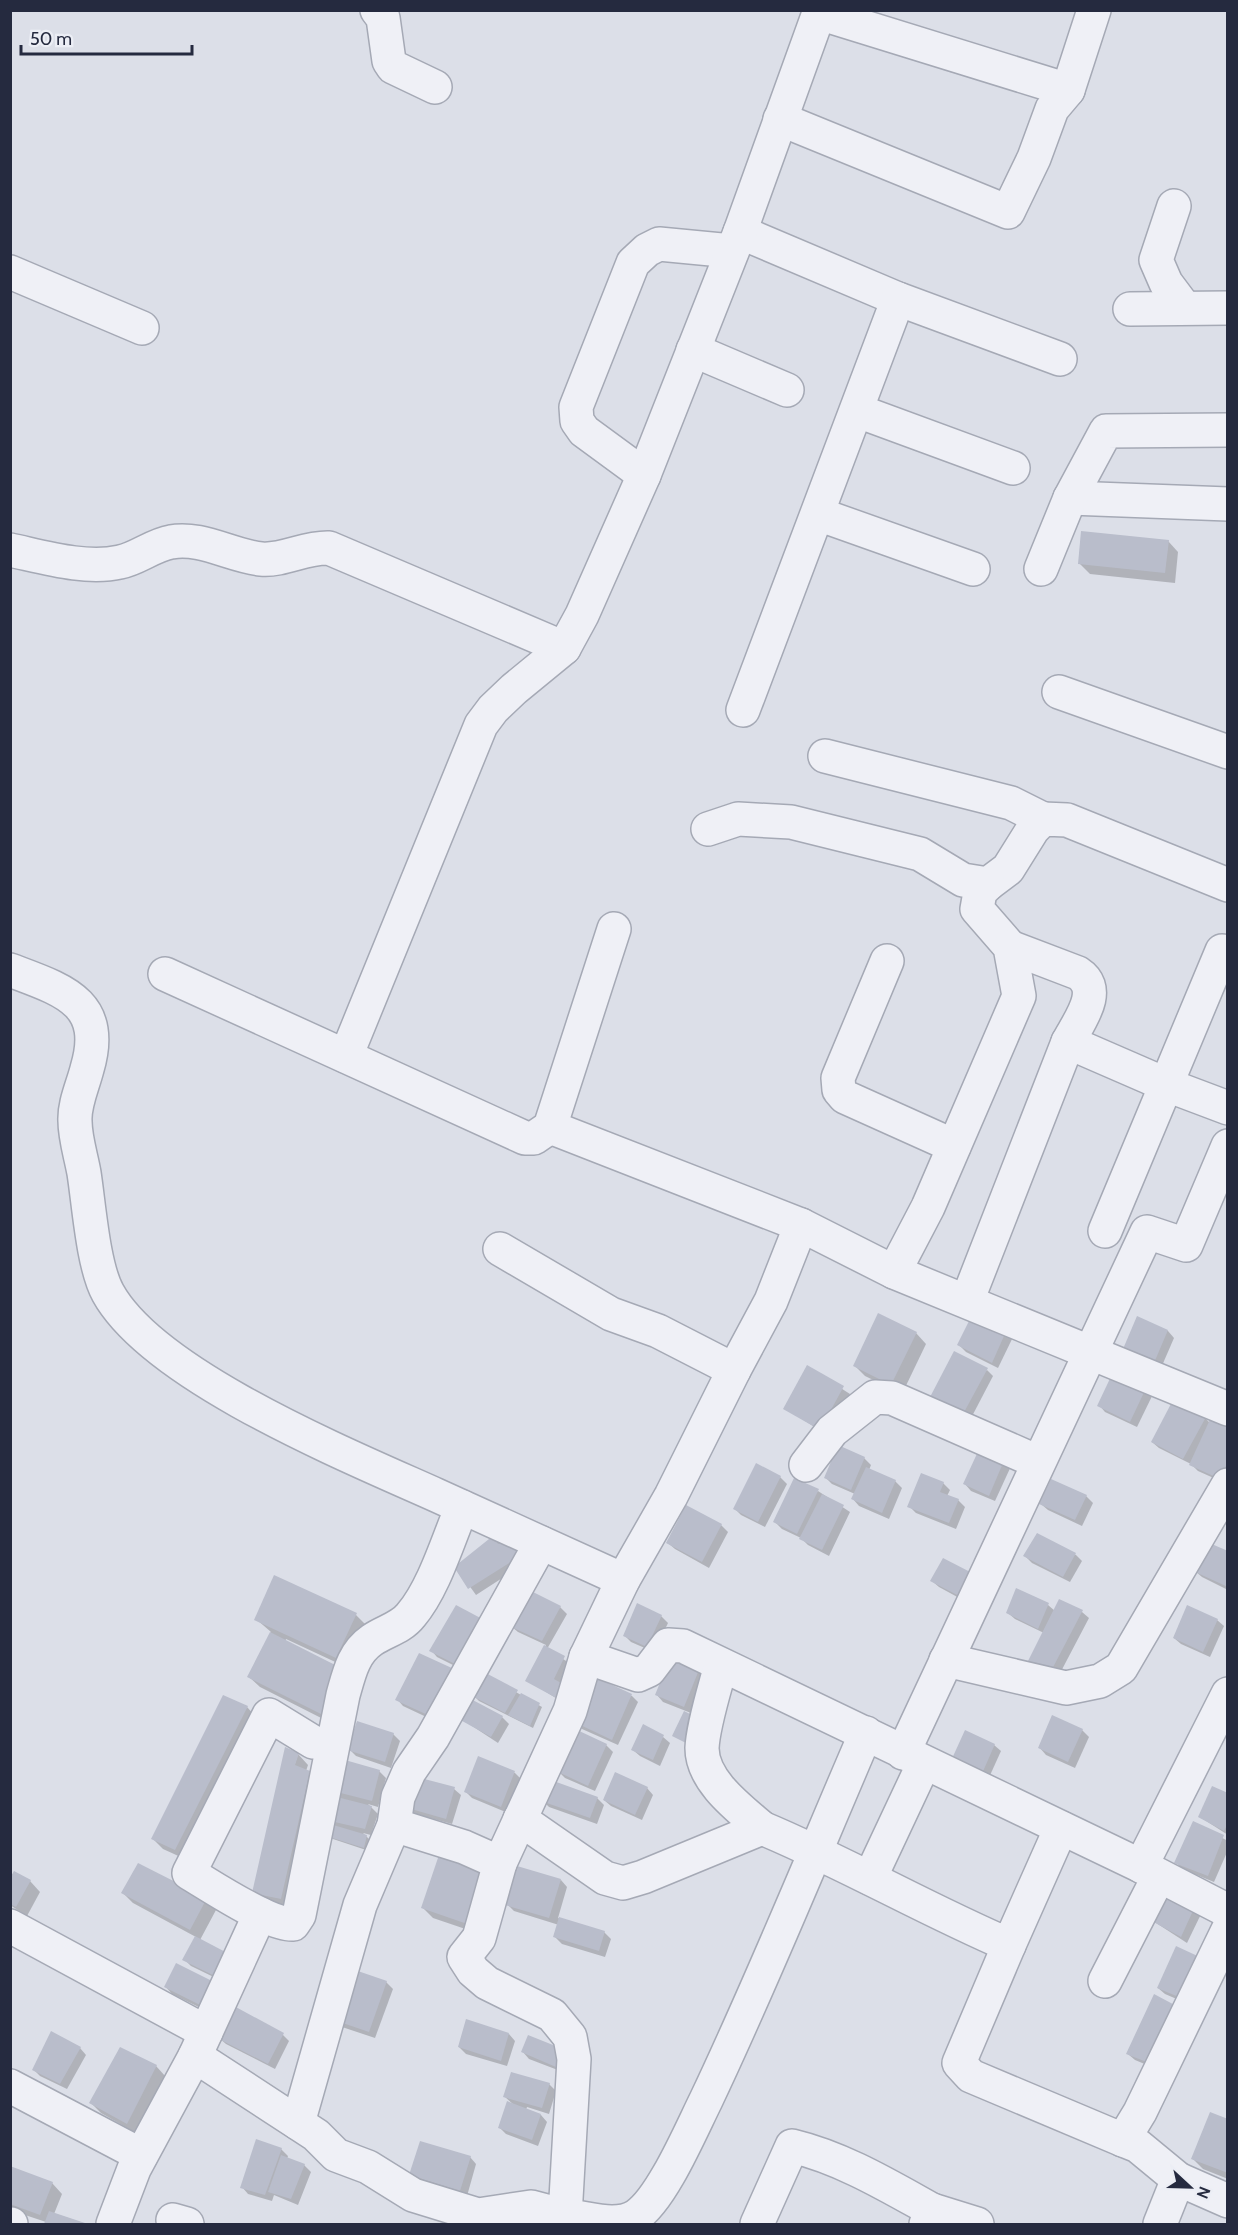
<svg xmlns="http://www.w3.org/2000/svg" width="1238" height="2235" viewBox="0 0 1238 2235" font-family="Cabin,sans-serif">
	<rect width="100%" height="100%" fill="#dcdfe8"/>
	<!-- shadow -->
	<g fill="#0003">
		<path d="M1168,541L1178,552L1175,583L1090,574L1080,564Z"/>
		<path d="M975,1313L1014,1335L998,1368L966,1352L959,1345Z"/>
		<path d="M1138,1318L1168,1331L1174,1338L1161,1368L1131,1355Z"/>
		<path d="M916,1333L926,1344L902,1394L865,1376L855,1366Z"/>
		<path d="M808,1367L850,1394L827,1435L785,1408Z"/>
		<path d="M987,1370L993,1376L969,1422L938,1405Z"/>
		<path d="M1116,1370L1154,1392L1137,1427L1105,1412L1099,1405Z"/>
		<path d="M1205,1418L1210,1423L1228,1421L1227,1484L1198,1471L1191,1464L1159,1448L1152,1442Z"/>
		<path d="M839,1447L864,1458L871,1465L869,1470L895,1481L902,1488L889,1519L859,1506L853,1499L855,1494L832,1484L826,1478Z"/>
		<path d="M981,1447L1012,1464L995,1501L971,1491L965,1484Z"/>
		<path d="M757,1465L780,1477L787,1484L765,1527L741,1515L735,1509Z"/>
		<path d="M943,1483L950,1490L947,1496L958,1500L965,1507L956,1529L916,1513L909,1506Z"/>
		<path d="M818,1491L850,1512L829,1556L808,1545L801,1538L782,1529L775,1522Z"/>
		<path d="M1086,1496L1093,1503L1082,1526L1048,1510L1041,1504Z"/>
		<path d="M686,1507L721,1525L728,1532L709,1568L675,1549L668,1543Z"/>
		<path d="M1038,1535L1076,1555L1082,1561L1070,1582L1032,1563L1025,1556Z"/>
		<path d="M494,1537L501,1544L530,1560L476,1595L456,1567Z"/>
		<path d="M1228,1553V1590L1202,1577L1195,1571Z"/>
		<path d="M943,1560L972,1605L939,1587L932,1581Z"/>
		<path d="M1017,1590L1048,1605L1055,1611L1060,1601L1082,1612L1089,1618L1057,1679L1035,1672L1044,1633L1015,1619L1008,1613Z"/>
		<path d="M456,1607L469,1673L437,1657L431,1650Z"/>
		<path d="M560,1607L567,1614L547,1649L571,1664L567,1705L527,1680L546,1645L518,1632L511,1626Z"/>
		<path d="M356,1615L366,1625L346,1667L286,1639L285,1642L331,1723L260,1687L249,1677L271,1632L256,1619Z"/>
		<path d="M661,1616L668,1623L654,1652L631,1642L624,1635Z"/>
		<path d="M1217,1620L1224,1626L1210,1657L1181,1644L1174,1638Z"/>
		<path d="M420,1655L437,1722L403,1706L397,1699Z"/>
		<path d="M700,1666L707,1673L691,1713L663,1702L657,1695Z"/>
		<path d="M483,1673L542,1707L533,1728L479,1701L472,1694Z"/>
		<path d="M596,1679L632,1696L638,1702L618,1745L582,1729L576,1722Z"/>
		<path d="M247,1707L257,1718L185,1859L163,1849L153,1839Z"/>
		<path d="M457,1716L502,1717L509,1724L498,1743Z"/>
		<path d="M1082,1730L1089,1737L1075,1768L1046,1755L1040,1748Z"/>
		<path d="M393,1734L400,1741L391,1768L356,1756L349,1749Z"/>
		<path d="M663,1737L670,1743L660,1766L640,1756L633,1750Z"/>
		<path d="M606,1745L613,1752L595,1791L565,1778L558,1771Z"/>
		<path d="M994,1745L1001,1751L987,1782L952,1763Z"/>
		<path d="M298,1754L308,1765L306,1771L320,1782L291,1908L264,1902L254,1892Z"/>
		<path d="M479,1758L515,1773L521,1779L508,1813L472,1798L466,1792Z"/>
		<path d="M379,1771L386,1778L378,1807L368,1804L378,1814L371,1835L363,1833L369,1839L366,1850L330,1838L328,1819L331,1790Z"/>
		<path d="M647,1788L653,1795L642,1820L611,1806L604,1800Z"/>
		<path d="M454,1789L461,1795L452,1824L412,1813L406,1807Z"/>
		<path d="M1228,1795V1835L1200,1817Z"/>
		<path d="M597,1798L604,1805L597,1824L549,1807L542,1800Z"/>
		<path d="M1194,1823L1228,1841V1850L1214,1882L1182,1869L1176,1862Z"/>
		<path d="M442,1851L486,1936L433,1918L423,1908Z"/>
		<path d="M10,1873L30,1881L40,1892L27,1916L10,1905Z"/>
		<path d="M561,1880L567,1887L558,1918L604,1932L611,1939L605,1957L562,1944L555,1937L559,1925L514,1911L507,1904Z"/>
		<path d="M1166,1887L1203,1910L1187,1943L1150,1919Z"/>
		<path d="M123,1893L206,1899L216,1910L200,1940L228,1984L191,1966L184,1959L196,1937L133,1903Z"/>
		<path d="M1176,1948L1193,2006L1165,1994L1158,1988Z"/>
		<path d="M177,1965L211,2013L172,1994L166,1987Z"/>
		<path d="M386,1982L393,1989L375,2038L342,2027L336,2020Z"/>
		<path d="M1183,2011L1164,2072L1135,2060L1128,2054Z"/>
		<path d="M509,2034L515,2041L507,2066L466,2054L459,2047Z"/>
		<path d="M283,2035L289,2041L275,2069L226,2044L219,2038Z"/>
		<path d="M80,2048L86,2055L67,2089L40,2076L33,2069Z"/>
		<path d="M562,2051L563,2072L529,2059L523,2052Z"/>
		<path d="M156,2066L166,2077L138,2134L101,2113L91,2103Z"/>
		<path d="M549,2084L556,2091L549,2114L527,2107L526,2110L541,2115L547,2122L538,2146L506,2134L499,2127L514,2105L505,2097Z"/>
		<path d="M1228,2121V2179L1203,2169L1193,2159Z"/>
		<path d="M281,2149L288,2156L287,2159L304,2165L311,2172L298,2205L274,2195L272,2201L248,2194L242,2187Z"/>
		<path d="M470,2157L476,2164L467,2196L418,2182L411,2175Z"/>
		<path d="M10,2168L52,2183L62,2194L54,2214L84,2224H46V2222L10,2210Z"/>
	</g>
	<!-- building -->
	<g fill="#b9bdcb">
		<path d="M1081,531L1169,540L1165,573L1078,564Z"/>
		<path d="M974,1311L1008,1327L992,1363L957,1345Z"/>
		<path d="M878,1313L917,1332L891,1385L853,1366Z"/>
		<path d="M1137,1316L1168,1330L1154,1363L1123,1349Z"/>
		<path d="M954,1351L988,1368L962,1416L929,1399Z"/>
		<path d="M807,1365L844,1386L820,1430L783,1409Z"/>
		<path d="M1115,1368L1148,1384L1130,1422L1097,1406Z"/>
		<path d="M1173,1400L1206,1417L1183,1459L1151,1442Z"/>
		<path d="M1213,1413L1228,1419V1462L1220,1479L1189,1465Z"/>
		<path d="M838,1445L865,1457L851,1490L824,1478Z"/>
		<path d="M981,1445L1006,1456L989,1496L963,1484Z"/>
		<path d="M756,1463L781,1476L758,1522L733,1509Z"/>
		<path d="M866,1467L896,1480L882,1513L851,1499Z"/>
		<path d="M921,1473L944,1482L940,1492L959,1499L949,1523L907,1507Z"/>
		<path d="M794,1478L819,1489L797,1534L773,1522Z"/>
		<path d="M1051,1479L1087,1495L1075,1520L1039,1504Z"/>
		<path d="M822,1494L844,1505L822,1550L799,1539Z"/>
		<path d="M686,1505L722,1524L702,1562L666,1543Z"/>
		<path d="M1037,1533L1076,1553L1063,1577L1023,1556Z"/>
		<path d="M494,1535L498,1544L508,1539L525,1553L468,1589L454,1567Z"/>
		<path d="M1207,1542L1228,1551V1587L1193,1571Z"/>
		<path d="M943,1558L978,1576L965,1599L930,1581Z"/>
		<path d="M274,1575L357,1613L336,1658L254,1620Z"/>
		<path d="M1016,1588L1049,1603L1038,1629L1006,1613Z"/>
		<path d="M529,1590L561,1606L542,1641L509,1626Z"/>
		<path d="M1059,1599L1083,1610L1050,1673L1026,1665Z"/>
		<path d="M637,1603L662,1615L647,1647L623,1636Z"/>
		<path d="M456,1605L488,1622L463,1668L429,1651Z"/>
		<path d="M1187,1605L1218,1619L1203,1652L1173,1638Z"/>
		<path d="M270,1632L343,1669L321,1714L247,1677Z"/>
		<path d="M544,1645L565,1656L554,1679L568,1687L560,1700L525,1681Z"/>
		<path d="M419,1653L454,1669L430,1716L395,1700Z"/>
		<path d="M672,1653L701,1665L684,1707L655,1695Z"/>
		<path d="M482,1671L518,1690L505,1713L470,1695Z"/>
		<path d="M595,1677L632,1694L612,1740L574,1722Z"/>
		<path d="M521,1693L540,1703L530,1726L508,1715Z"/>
		<path d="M223,1695L248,1706L175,1850L151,1839Z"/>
		<path d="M467,1697L503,1716L491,1737L455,1717Z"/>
		<path d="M684,1711L702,1720L690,1745L672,1736Z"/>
		<path d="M1052,1715L1083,1729L1068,1762L1038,1748Z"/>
		<path d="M357,1721L394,1733L385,1762L347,1750Z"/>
		<path d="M643,1724L664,1735L653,1760L631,1750Z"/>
		<path d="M575,1729L607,1744L588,1786L556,1771Z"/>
		<path d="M965,1730L995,1744L981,1776L950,1763Z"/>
		<path d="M285,1747L299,1753L295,1765L310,1771L281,1899L252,1893Z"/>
		<path d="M478,1756L515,1771L501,1807L464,1792Z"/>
		<path d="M338,1758L380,1770L372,1801L329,1790Z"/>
		<path d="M615,1772L648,1787L635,1815L603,1800Z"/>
		<path d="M413,1776L455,1787L446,1819L404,1807Z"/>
		<path d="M548,1779L598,1797L590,1818L541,1801Z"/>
		<path d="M1212,1786L1228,1793V1823L1224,1831L1198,1817Z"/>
		<path d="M333,1796L372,1806L365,1829L326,1820Z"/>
		<path d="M1193,1821L1224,1835L1208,1876L1174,1863Z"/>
		<path d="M330,1824L367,1835L364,1848L326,1836Z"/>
		<path d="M441,1849L492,1867L476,1927L421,1908Z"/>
		<path d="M138,1863L207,1898L190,1930L121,1893Z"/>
		<path d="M517,1866L561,1879L549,1918L505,1905Z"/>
		<path d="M14,1871L31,1880L16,1907L10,1904V1878Z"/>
		<path d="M1165,1885L1197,1902L1181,1937L1148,1919Z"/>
		<path d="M559,1917L605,1931L599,1951L553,1937Z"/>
		<path d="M195,1936L233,1956L221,1979L182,1960Z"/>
		<path d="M1176,1946L1204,1959L1186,2000L1157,1988Z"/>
		<path d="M176,1963L216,1983L204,2007L164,1987Z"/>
		<path d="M352,1969L387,1981L369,2032L334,2020Z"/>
		<path d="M1154,1994L1184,2010L1157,2066L1126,2054Z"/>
		<path d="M234,2006L284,2033L268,2064L217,2038Z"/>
		<path d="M466,2019L509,2033L501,2061L458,2047Z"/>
		<path d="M51,2031L81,2047L60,2084L32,2070Z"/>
		<path d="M528,2035L563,2049L556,2067L521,2052Z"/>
		<path d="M120,2047L157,2065L127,2124L89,2103Z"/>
		<path d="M511,2072L550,2083L542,2108L503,2097Z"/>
		<path d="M507,2101L541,2114L532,2140L498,2128Z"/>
		<path d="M1210,2112L1228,2119V2173L1191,2159Z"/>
		<path d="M256,2139L282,2148L265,2195L240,2188Z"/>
		<path d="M420,2141L471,2156L460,2191L409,2175Z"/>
		<path d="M281,2155L305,2164L291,2199L268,2192Z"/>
		<path d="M10,2166L53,2182L40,2215L10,2204Z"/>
		<path d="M49,2211L88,2224H44Z"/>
	</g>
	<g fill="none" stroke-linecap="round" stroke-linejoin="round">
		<defs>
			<g id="minor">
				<path d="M377,10L383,18L389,61L393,67L435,87"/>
				<path d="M819,13L1068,90"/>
				<path d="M780,119L1008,212L1034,158L1052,109L1068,90L1094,10"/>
				<path d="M1174,206L1156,260L1166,283L1184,307"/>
				<path d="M740,232L898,299L1060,359"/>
				<path d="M10,272L142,328"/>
				<path d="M1130,309L1228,308"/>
				<path d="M693,350L787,390"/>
				<path d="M858,411L1013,468"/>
				<path d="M644,475L584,431L577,421L576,407L633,263L647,250L659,244L732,251"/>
				<path d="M1070,498L1228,504"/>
				<path d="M818,514L973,569"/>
				<path d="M10,550C43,557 86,570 120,562C137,559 153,545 171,542C200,536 232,556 261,559C284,561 305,547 329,548L564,648"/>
				<path d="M1041,569L1070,498L1106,431L1228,430"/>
				<path d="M1059,692L1228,752"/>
				<path d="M743,710L898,299"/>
				<path d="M825,756L1011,803L1043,819"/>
				<path d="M708,829L738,819L791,822L920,854L963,880L988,884L1008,869L1033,829L1043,819L1067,820L1228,885"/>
				<path d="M887,961L838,1078L839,1090L845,1097L954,1146"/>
				<path d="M10,970C63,990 107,1002 87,1069C83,1085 74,1104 75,1121C75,1138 81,1156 84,1173C89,1205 93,1266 108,1293C154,1376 349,1456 436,1495C499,1523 561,1552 623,1580"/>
				<path d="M165,974L525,1138H534L550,1127L614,929"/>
				<path d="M1068,1042L1167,1085L1228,1108"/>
				<path d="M346,1056L481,725L493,709L514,689L564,648L582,615L644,475L740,232L820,10"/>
				<path d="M550,1127L801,1225L894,1272L1228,1409"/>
				<path d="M1105,1231L1222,951"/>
				<path d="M500,1249L611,1314L658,1331L734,1370L771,1301L801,1225"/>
				<path d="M894,1272L928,1207L1019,996L1010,947L977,909L980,892L988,884"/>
				<path d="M967,1301L1068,1042C1079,1021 1104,990 1078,973L1010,947"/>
				<path d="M806,1465L832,1431L875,1397L892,1398L1038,1462"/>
				<path d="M586,1657L638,1675L649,1670L668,1645L683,1646L1141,1866L1228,1911"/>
				<path d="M946,1660L1066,1688L1100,1681L1121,1668L1228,1485"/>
				<path d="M721,1665C715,1688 703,1725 702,1748C702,1781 739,1808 762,1828"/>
				<path d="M313,1742L269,1715L189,1873C211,1886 269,1925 293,1924L299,1915L343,1695C349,1674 353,1653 372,1640C385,1631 401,1628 411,1615C434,1588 448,1540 462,1507"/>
				<path d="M903,1753L1147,1232L1186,1245L1228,1146"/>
				<path d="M520,1819L605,1878L623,1883L643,1877L762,1828C846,1863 925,1909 1009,1945L1061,1828"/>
				<path d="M394,1825L464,1847L500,1863L570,1711L586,1657L623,1580L671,1496L734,1370"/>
				<path d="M1141,1866L1228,1694"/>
				<path d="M870,1878L924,1763"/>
				<path d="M10,1926L206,2032"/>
				<path d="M1228,1930L1140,2112L1123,2140L1138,2146L1178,2179L1228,2201"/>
				<path d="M1009,1945L959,2063L971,2076L1123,2140"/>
				<path d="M1105,1981L1159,1876"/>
				<path d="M195,2056L316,2135L336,2155L368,2167L413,2195L478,2215L531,2207L565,2216L574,2059L570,2037L552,2015L487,1983L473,1971L464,1957L479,1938L500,1863"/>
				<path d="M10,2086L141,2155"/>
				<path d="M298,2123L360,1905L394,1825L398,1797L409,1772L433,1737L541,1543"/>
				<path d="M173,2220L187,2224"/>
				<path d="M10,2224H11"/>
				<path d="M113,2224L134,2169L195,2056L260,1914"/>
				<path d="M563,2224L565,2216C587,2217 615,2229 636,2216C662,2199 691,2130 706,2100C763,1980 813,1856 866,1733"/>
				<path d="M757,2224L792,2146C842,2158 887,2185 932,2210"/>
				<path d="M926,2224L932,2210L977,2224"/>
				<path d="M1160,2224L1178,2179"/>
			</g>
		</defs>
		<!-- minor casing -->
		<use href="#minor" stroke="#a5a9b5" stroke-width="36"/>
		<!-- minor -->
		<use href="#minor" stroke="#eff0f6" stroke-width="33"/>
	</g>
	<!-- border -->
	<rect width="1238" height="2235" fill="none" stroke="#252a3f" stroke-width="24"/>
	<!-- north arrow -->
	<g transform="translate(1190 2187) rotate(112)" stroke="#eceef5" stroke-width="4.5" paint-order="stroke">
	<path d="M0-4.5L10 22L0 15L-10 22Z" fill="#252a3f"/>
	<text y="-9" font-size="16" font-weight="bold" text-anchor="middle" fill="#252a3f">N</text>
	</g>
	<!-- scale -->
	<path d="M21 45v9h171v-9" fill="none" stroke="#252a3f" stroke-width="3"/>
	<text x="30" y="45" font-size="18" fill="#252a3f" stroke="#eceef5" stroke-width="4.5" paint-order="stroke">50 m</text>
</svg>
